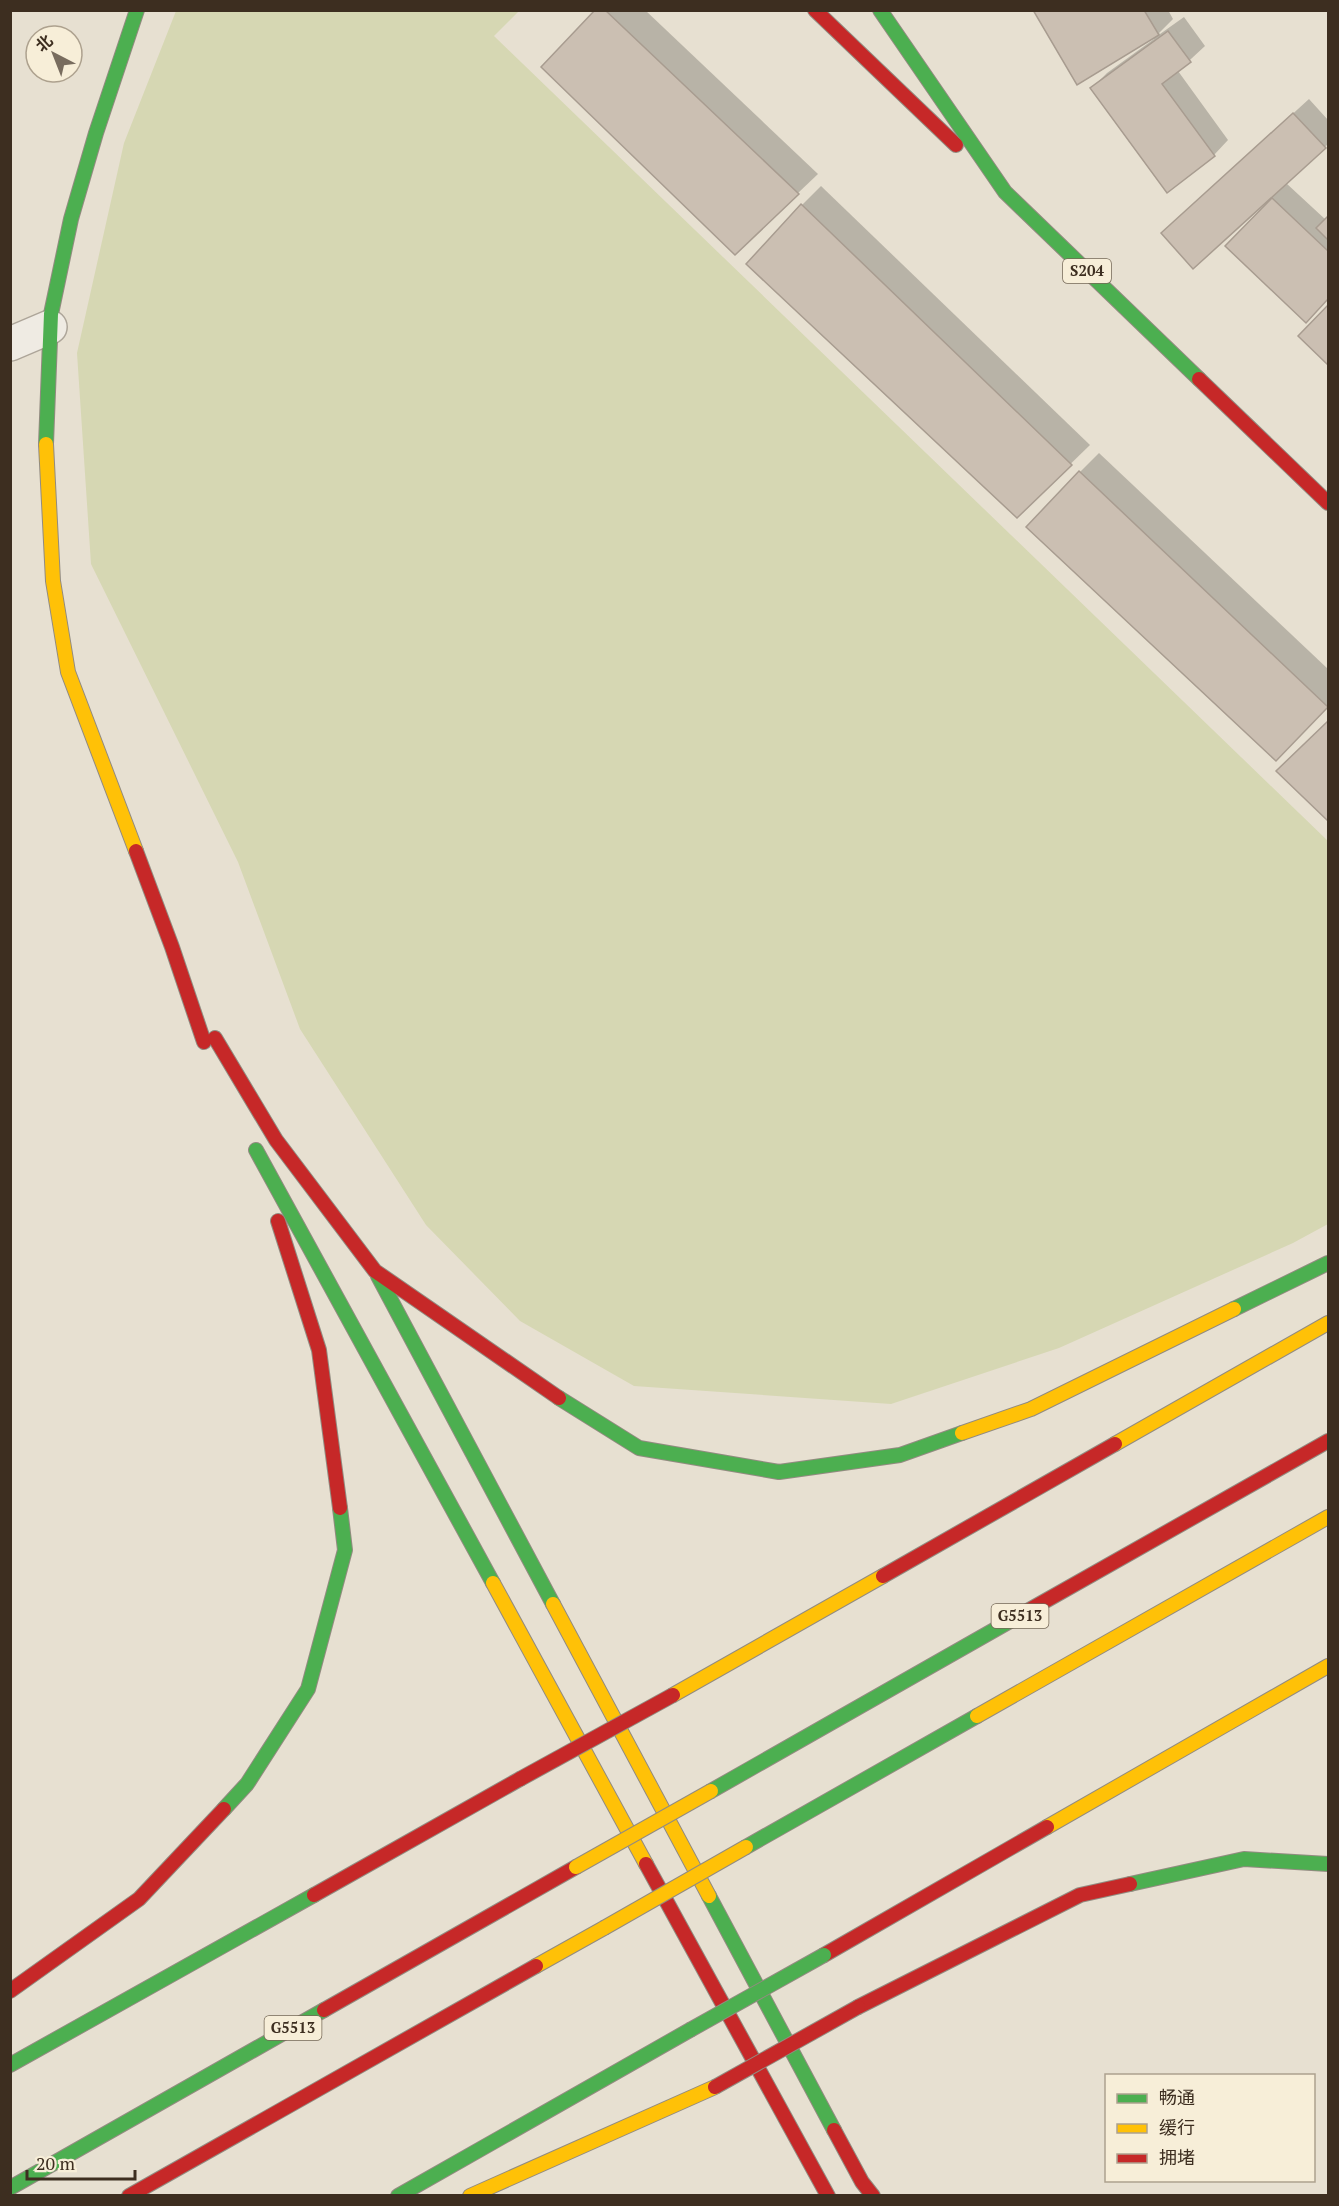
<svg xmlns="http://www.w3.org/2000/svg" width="1339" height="2206" viewBox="0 0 1339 2206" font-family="'PT Serif','Noto Sans SC',serif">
	<rect width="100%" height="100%" fill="#e7e0d1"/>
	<!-- green -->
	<path fill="#d6d7b3" d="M176,11H519L494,36L1328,841V1224L1293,1243L1059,1348L891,1404L634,1386L520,1321L426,1225L300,1029L238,862L91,564L77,353L124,143Z"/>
	<!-- shadow -->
	<g fill="#0003">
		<path d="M597,10H645L818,174L735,253Z"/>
		<path d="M1034,10H1168L1173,19L1159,33L1160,34L1184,17L1205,46L1178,71L1228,140L1214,155L1092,88L1107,73L1154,39L1152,37Z"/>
		<path d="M1309,99L1328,120V144L1286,183L1326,220L1328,218V298L1306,321L1265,202L1178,218Z"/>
		<path d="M821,186L1090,445L1017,516L802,205Z"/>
		<path d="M1328,307V363L1300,336Z"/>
		<path d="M1099,453L1328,669V706L1276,759L1080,472Z"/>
		<path d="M10,643H12L10,703Z"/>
		<path d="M1328,722V819L1279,771Z"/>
	</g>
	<!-- building -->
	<g fill="#cbbfb2" stroke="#a89c90" stroke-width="1.5">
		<path d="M595,10H605L799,194L735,255L541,67Z"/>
		<path d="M1033,10H1144L1159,35L1077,85Z"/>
		<path d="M1168,31L1191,62L1162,84L1215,156L1167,193L1090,88Z"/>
		<path d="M1293,113L1326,148L1193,269L1161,233Z"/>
		<path d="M1272,198L1328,251V299L1306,323L1225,246Z"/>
		<path d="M801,204L1072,465L1017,518L746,264Z"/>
		<path d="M1328,216V240L1316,228Z"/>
		<path d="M1328,305V365L1298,336Z"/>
		<path d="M1079,471L1328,707L1276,761L1026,527Z"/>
		<path d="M1328,721V821L1276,771Z"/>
	</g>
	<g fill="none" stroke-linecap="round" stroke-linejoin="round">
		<defs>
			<path id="street" d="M10,344L50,327"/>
			<g id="fast">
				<path d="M880,10L1005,192L1199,379"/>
				<path d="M46,444L51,314L71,219L96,133L137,10"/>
				<path d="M256,1150L493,1583"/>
				<path d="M378,1276L553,1604"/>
				<path d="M1234,1309L1328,1263"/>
				<path d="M559,1398L639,1448L779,1472L900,1455L962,1433"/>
				<path d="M711,1791L1017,1617"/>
				<path d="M224,1809L247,1784L308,1689L345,1550L340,1508"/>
				<path d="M746,1847L977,1716"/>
				<path d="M1130,1884L1244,1859L1328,1864"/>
				<path d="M709,1896L834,2130"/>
				<path d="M10,2065L314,1895"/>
				<path d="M10,2188L324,2010"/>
				<path d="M398,2196L690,2030"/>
			</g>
			<g id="slow">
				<path d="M46,444L53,581L68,672L136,851"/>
				<path d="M962,1433L1031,1409L1234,1309"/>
				<path d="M1115,1444L1328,1323"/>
				<path d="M493,1583L646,1864"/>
				<path d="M553,1604L709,1896"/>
				<path d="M673,1695L883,1576"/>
				<path d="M977,1716L1328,1517"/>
				<path d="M1047,1827L1328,1666"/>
				<path d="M536,1966L604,1928"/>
				<path d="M470,2196L715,2087"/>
			</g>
			<g id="jam">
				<path d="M815,10L956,145"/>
				<path d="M1199,379L1328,503"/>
				<path d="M136,851L172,947L204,1042"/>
				<path d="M215,1038L276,1140L375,1271L559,1398"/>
				<path d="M278,1221L319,1350L340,1508"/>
				<path d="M883,1576L1115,1444"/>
				<path d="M1017,1617L1328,1441"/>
				<path d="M646,1864L828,2196"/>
				<path d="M314,1895L520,1779"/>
				<path d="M824,1955L1047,1827"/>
				<path d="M10,1991L139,1899L224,1809"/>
				<path d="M858,2007L1080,1895L1130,1884"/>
				<path d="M324,2010L576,1867"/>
				<path d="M834,2130L862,2182L873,2196"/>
				<path d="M129,2196L536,1966"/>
			</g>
		</defs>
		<!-- street casing -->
		<use href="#street" stroke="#ada599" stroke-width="36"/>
		<!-- fast casing -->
		<use href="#fast" stroke="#928b80" stroke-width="16"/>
		<!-- slow casing -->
		<use href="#slow" stroke="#928b80" stroke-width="16"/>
		<!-- jam casing -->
		<use href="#jam" stroke="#928b80" stroke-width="16"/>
		<!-- street -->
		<use href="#street" stroke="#efebe3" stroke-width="33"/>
		<!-- fast -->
		<use href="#fast" stroke="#4caf50" stroke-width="14"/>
		<!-- slow -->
		<use href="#slow" stroke="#ffc107" stroke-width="14"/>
		<!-- jam -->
		<use href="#jam" stroke="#c62828" stroke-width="14"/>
		<defs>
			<path id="fast-bridge" d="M690,2030L824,1955"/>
			<g id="slow-bridge">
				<path d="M576,1867L711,1791"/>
				<path d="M604,1928L746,1847"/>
			</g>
			<g id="jam-bridge">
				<path d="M520,1779L673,1695"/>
				<path d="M715,2087L858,2007"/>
			</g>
		</defs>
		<!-- fast-bridge casing -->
		<use href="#fast-bridge" stroke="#928b80" stroke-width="16" stroke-linecap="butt"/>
		<!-- slow-bridge casing -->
		<use href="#slow-bridge" stroke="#928b80" stroke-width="16" stroke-linecap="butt"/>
		<!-- jam-bridge casing -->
		<use href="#jam-bridge" stroke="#928b80" stroke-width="16" stroke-linecap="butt"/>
		<!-- fast-bridge -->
		<use href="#fast-bridge" stroke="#4caf50" stroke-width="14"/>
		<!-- slow-bridge -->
		<use href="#slow-bridge" stroke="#ffc107" stroke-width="14"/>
		<!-- jam-bridge -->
		<use href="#jam-bridge" stroke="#c62828" stroke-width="14"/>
	</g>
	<g text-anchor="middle" stroke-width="5" stroke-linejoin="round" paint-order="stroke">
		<!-- shield labels -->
		<g fill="#f7eed8" stroke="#756857" stroke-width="1.5">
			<rect x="1063" y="259" width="48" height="24" rx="4.5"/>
			<rect x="991.5" y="1604" width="57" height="24" rx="4.5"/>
			<rect x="264.5" y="2016" width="57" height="24" rx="4.5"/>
		</g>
		<g font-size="15" font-weight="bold" fill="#3d2e20">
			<text x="1087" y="276">S204</text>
			<text x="1020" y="1621">G5513</text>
			<text x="293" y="2033">G5513</text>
		</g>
	</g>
	<!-- border -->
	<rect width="1339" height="2206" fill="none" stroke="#3d2e20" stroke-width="24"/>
	<!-- legend -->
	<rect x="1105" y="2074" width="210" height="108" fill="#f7eed8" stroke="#ada18e" stroke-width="1.5"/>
	<rect x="1117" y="2094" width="30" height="9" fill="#4caf50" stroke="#ada18e" stroke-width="1.5"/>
	<text x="1159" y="2104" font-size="18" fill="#3d2e20">畅通</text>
	<rect x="1117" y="2124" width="30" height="9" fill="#ffc107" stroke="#ada18e" stroke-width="1.5"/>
	<text x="1159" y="2134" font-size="18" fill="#3d2e20">缓行</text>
	<rect x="1117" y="2154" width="30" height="9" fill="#c62828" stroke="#ada18e" stroke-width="1.5"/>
	<text x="1159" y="2164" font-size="18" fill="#3d2e20">拥堵</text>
	<!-- north arrow -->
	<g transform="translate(54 54) rotate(318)"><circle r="28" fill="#f7eed8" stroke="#ada18e" stroke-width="1.5"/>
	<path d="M0-4.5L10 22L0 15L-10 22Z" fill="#786c5e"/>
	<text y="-9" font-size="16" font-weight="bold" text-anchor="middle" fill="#3d2e20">北</text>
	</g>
	<!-- scale -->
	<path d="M27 2170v9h108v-9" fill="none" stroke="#3d2e20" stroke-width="3"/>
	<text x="36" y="2170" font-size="18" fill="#3d2e20" stroke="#f7eed8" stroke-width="4.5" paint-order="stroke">20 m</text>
</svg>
